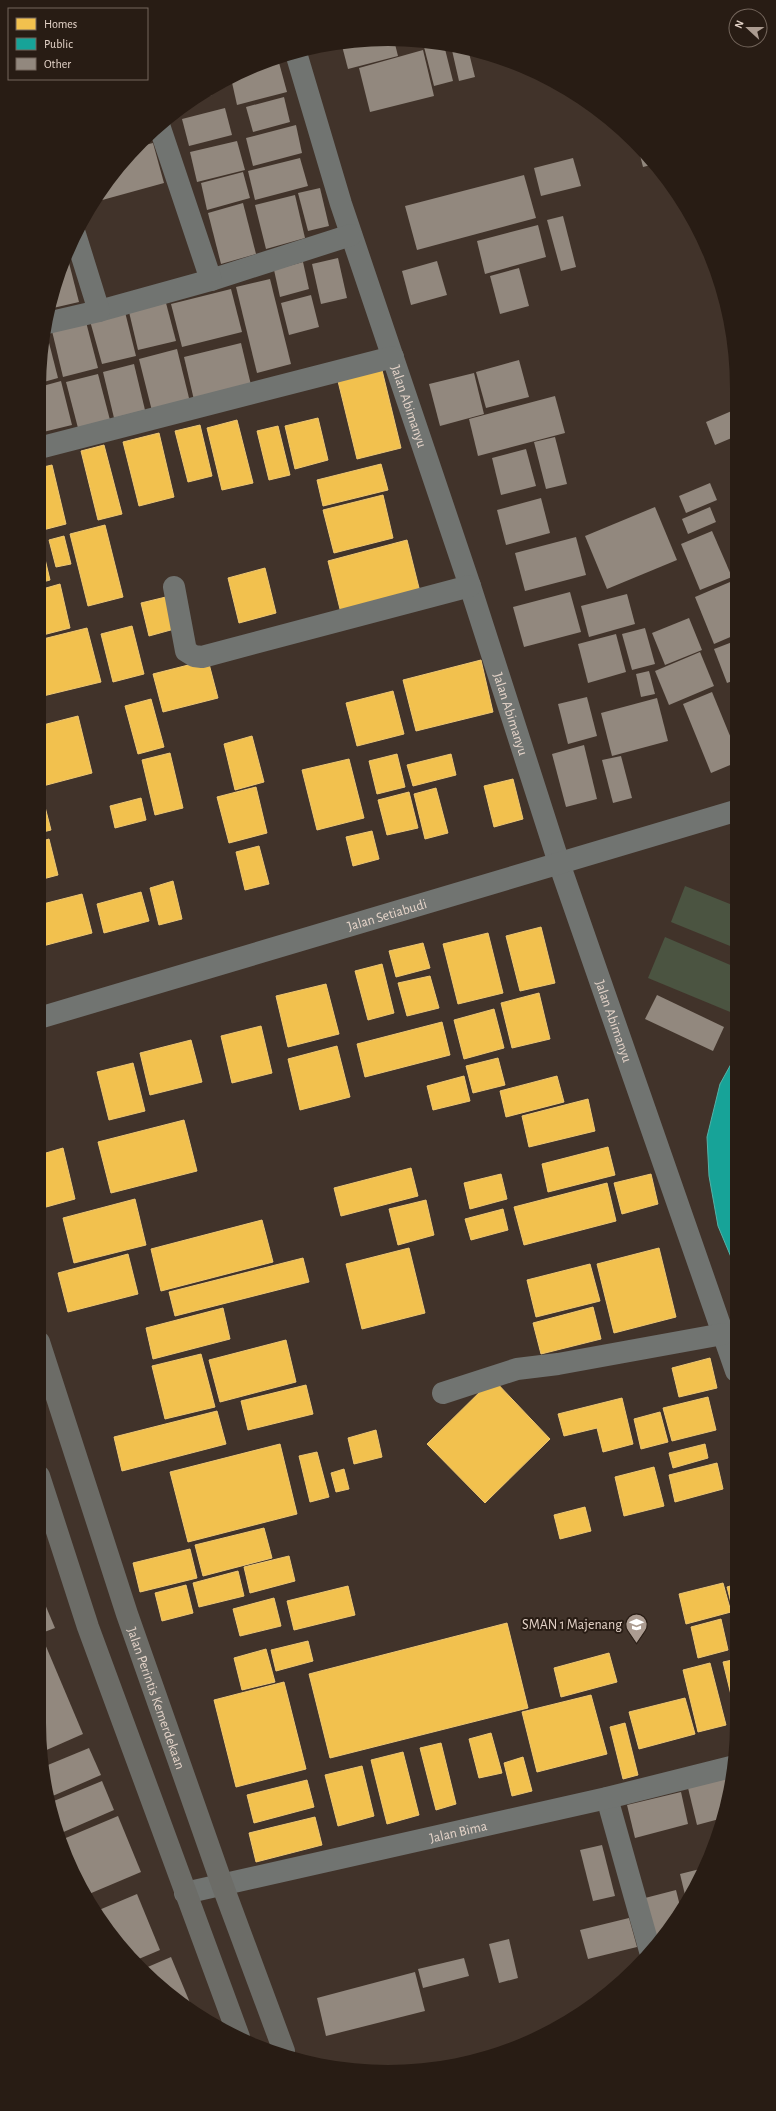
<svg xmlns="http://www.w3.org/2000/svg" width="776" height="2111" viewBox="0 0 776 2111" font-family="'Alegreya Sans',sans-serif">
	<rect width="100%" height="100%" fill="#41332a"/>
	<!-- green -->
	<g fill="#4b5441">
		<path d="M685,886L735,906V948L671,922Z"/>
		<path d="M665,937L735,967V1014L648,978Z"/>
	</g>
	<!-- homes -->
	<g fill="#f2c14e" stroke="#eec773">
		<path d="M381,366L401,448L357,459L337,377Z"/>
		<path d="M318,418L328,460L295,469L285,426Z"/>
		<path d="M237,420L253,483L222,490L207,428Z"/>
		<path d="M200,425L212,476L188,482L175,431Z"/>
		<path d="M278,426L290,475L269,480L257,431Z"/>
		<path d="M159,433L174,497L139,506L123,442Z"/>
		<path d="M104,445L122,514L98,520L81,451Z"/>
		<path d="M381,464L388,490L323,506L317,480Z"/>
		<path d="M52,465L66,524L39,531V468Z"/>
		<path d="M383,495L393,538L334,553L323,510Z"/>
		<path d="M105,525L123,597L88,606L70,534Z"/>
		<path d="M64,536L71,564L56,567L49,540Z"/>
		<path d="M40,538L50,580L39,583V539Z"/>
		<path d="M407,540L421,596L342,617L328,561Z"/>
		<path d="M265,568L276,613L239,623L228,578Z"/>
		<path d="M60,584L70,628L39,636V590Z"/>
		<path d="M170,596L178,628L149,636L141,603Z"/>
		<path d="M132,626L144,674L113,682L101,634Z"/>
		<path d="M87,628L101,682L39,697V640Z"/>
		<path d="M208,660L218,698L163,712L153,674Z"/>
		<path d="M481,660L493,712L416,731L403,680Z"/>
		<path d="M393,691L404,734L357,746L346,703Z"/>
		<path d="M151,699L164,747L138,754L125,706Z"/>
		<path d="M78,716L92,773L39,787V726Z"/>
		<path d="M252,736L264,782L235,790L224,744Z"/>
		<path d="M170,753L183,808L155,815L142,760Z"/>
		<path d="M397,754L405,787L377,794L369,761Z"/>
		<path d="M451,754L456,775L413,786L407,765Z"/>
		<path d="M349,759L364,818L317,830L302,770Z"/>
		<path d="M513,779L523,819L494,827L484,786Z"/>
		<path d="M256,787L267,833L229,843L217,797Z"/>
		<path d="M436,788L448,833L425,839L414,794Z"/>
		<path d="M409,792L418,828L387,835L378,800Z"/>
		<path d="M141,798L146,820L115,828L110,806Z"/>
		<path d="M44,803L51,830L39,833V804Z"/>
		<path d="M372,831L379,859L353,866L346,837Z"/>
		<path d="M49,839L58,875L39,880V842Z"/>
		<path d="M259,846L269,884L245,890L236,852Z"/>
		<path d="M173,881L182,919L159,925L150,888Z"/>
		<path d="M141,892L149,921L104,933L97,904Z"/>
		<path d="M82,894L92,933L39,947V905Z"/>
		<path d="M541,927L555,983L520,991L506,936Z"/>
		<path d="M488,933L503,993L458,1004L443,944Z"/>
		<path d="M423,943L430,968L396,977L389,951Z"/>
		<path d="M382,964L394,1013L368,1020L355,971Z"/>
		<path d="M430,976L439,1008L407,1016L398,983Z"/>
		<path d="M326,984L339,1034L288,1047L276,996Z"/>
		<path d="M539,993L550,1039L512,1048L501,1003Z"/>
		<path d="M494,1009L504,1048L464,1059L454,1020Z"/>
		<path d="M442,1022L450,1055L365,1077L357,1044Z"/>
		<path d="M261,1026L272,1073L232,1083L221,1036Z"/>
		<path d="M191,1040L202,1082L150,1095L140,1053Z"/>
		<path d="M337,1046L350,1097L300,1110L288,1059Z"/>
		<path d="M498,1058L505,1085L473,1093L466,1066Z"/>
		<path d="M133,1063L145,1111L109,1120L97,1072Z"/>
		<path d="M464,1076L470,1101L433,1110L427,1086Z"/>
		<path d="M557,1076L564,1102L506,1117L500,1091Z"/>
		<path d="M588,1099L595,1131L529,1147L522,1116Z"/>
		<path d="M184,1120L197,1171L111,1193L98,1142Z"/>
		<path d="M608,1147L615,1175L548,1192L542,1164Z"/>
		<path d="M63,1148L75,1199L39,1209V1155Z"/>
		<path d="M411,1168L418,1196L341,1216L334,1188Z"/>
		<path d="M501,1174L507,1199L470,1209L464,1183Z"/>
		<path d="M651,1174L658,1204L622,1214L614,1183Z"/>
		<path d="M607,1183L616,1221L524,1245L514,1207Z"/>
		<path d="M135,1199L146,1245L74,1263L63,1218Z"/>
		<path d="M426,1200L434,1235L398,1245L389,1209Z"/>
		<path d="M503,1209L508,1230L471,1240L465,1219Z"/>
		<path d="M262,1220L273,1262L161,1291L151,1249Z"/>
		<path d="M409,1248L425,1313L362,1329L346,1264Z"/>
		<path d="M659,1248L676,1317L614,1333L597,1264Z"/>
		<path d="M128,1254L138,1294L68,1312L58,1273Z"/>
		<path d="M303,1258L309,1282L175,1316L169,1292Z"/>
		<path d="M590,1264L600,1301L536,1317L527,1280Z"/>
		<path d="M593,1307L601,1339L541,1354L533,1323Z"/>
		<path d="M223,1308L230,1339L153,1359L146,1328Z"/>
		<path d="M286,1340L296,1382L220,1402L209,1360Z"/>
		<path d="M201,1354L215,1407L165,1419L152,1366Z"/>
		<path d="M710,1358L717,1388L679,1397L672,1368Z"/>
		<path d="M493,1379L550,1439L485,1503L427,1444Z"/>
		<path d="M306,1385L313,1414L248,1430L241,1401Z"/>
		<path d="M708,1397L716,1430L672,1441L663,1408Z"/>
		<path d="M622,1398L633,1444L603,1452L597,1428L564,1436L558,1414Z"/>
		<path d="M217,1411L226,1444L122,1471L114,1437Z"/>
		<path d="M660,1412L668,1442L641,1449L634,1419Z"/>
		<path d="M376,1430L382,1457L354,1464L348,1438Z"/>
		<path d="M280,1444L297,1514L188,1542L170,1472Z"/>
		<path d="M705,1444L708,1458L673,1468L669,1453Z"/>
		<path d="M317,1452L329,1497L310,1502L299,1456Z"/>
		<path d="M717,1463L723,1489L675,1502L669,1475Z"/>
		<path d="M654,1467L664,1506L624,1516L615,1477Z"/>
		<path d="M344,1469L349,1489L336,1492L331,1473Z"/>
		<path d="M585,1507L591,1531L560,1539L554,1515Z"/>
		<path d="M264,1528L272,1558L203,1576L195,1545Z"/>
		<path d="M190,1549L197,1578L140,1592L133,1563Z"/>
		<path d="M289,1556L295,1581L250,1593L244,1567Z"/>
		<path d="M238,1571L244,1596L199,1607L193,1583Z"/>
		<path d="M723,1583L731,1612L686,1624L679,1594Z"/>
		<path d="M737,1584V1627L727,1587Z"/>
		<path d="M186,1585L193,1613L162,1621L155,1593Z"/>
		<path d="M348,1586L355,1615L294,1630L287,1601Z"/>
		<path d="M274,1598L281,1626L240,1636L233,1609Z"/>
		<path d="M721,1619L728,1650L698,1658L691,1627Z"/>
		<path d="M507,1623L528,1708L330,1758L309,1674Z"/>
		<path d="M308,1641L313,1661L276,1671L271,1650Z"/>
		<path d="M266,1649L275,1682L242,1690L234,1658Z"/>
		<path d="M609,1653L617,1682L561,1697L554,1668Z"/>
		<path d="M737,1659V1697L732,1699L723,1662Z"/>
		<path d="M710,1663L726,1725L698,1732L683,1670Z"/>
		<path d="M284,1682L306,1769L236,1787L214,1700Z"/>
		<path d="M591,1695L607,1754L537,1772L522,1712Z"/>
		<path d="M685,1698L695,1734L639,1749L629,1712Z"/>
		<path d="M625,1723L638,1775L623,1779L610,1727Z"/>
		<path d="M491,1733L502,1773L479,1778L469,1739Z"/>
		<path d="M441,1743L456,1804L436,1810L420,1748Z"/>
		<path d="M403,1752L419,1815L387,1824L371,1760Z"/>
		<path d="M523,1757L532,1791L512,1796L504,1763Z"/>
		<path d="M362,1766L374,1816L338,1826L325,1775Z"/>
		<path d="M307,1780L314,1807L254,1823L247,1795Z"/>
		<path d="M315,1817L322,1845L256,1862L249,1833Z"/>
	</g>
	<!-- public -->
	<g fill="#17a398" stroke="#55b2a7">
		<path d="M736,1055V1269L718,1226L709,1176L707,1137L720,1084Z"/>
		<path d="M736,1315V1330L729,1323Z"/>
	</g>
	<!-- building -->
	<g fill="#92887e">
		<path d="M394,40L398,56L348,69L341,42Z"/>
		<path d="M426,42L444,45L453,81L434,86L423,43Z"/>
		<path d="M451,46L468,49L475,77L459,81Z"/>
		<path d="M423,50L434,96L370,112L359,68Z"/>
		<path d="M278,59L287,92L237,105L231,78L264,63Z"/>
		<path d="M210,88L212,95L195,99Z"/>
		<path d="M284,97L290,122L253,132L246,107Z"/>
		<path d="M225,108L232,135L189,146L182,119Z"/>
		<path d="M296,125L302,153L253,166L246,138Z"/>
		<path d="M237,141L245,170L197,182L190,152Z"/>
		<path d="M153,143L164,183L95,202L111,176L137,147Z"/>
		<path d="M638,147L650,158L655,164L643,167Z"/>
		<path d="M300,158L308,186L255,200L248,171Z"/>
		<path d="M573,158L581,186L541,196L534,168Z"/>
		<path d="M243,172L250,198L207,210L201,183Z"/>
		<path d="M524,175L536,218L417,250L405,206Z"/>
		<path d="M320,188L329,226L308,231L298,193Z"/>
		<path d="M295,195L305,238L266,249L255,205Z"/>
		<path d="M243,203L256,254L221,264L208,213Z"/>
		<path d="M563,216L576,267L561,271L547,220Z"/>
		<path d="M538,225L546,257L485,274L477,241Z"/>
		<path d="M67,255L79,302L53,308L51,298Z"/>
		<path d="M338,258L347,298L321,304L312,264Z"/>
		<path d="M437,261L447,295L411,305L402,271Z"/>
		<path d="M303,262L309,289L280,297L274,270Z"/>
		<path d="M519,268L529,306L500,314L490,276Z"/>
		<path d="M270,279L291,364L257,373L236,287Z"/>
		<path d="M231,289L242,332L182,347L171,304Z"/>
		<path d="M311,295L319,327L289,335L281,303Z"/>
		<path d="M166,303L176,341L138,350L129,312Z"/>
		<path d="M125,312L136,356L102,364L90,321Z"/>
		<path d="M86,322L98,368L63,377L52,331Z"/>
		<path d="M46,331L58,378L40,383Z"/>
		<path d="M241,343L251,385L194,400L184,357Z"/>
		<path d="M177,349L190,402L152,411L139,359Z"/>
		<path d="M519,360L529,397L486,408L476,372Z"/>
		<path d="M134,364L145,410L114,418L103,372Z"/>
		<path d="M474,373L484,414L440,426L429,384Z"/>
		<path d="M98,374L110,420L78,428L66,382Z"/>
		<path d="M61,381L72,425L39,433V387Z"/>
		<path d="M555,396L565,433L478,456L469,419Z"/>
		<path d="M734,410V437L715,445L706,422Z"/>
		<path d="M555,437L567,484L546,489L534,442Z"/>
		<path d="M526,449L536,486L501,495L492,458Z"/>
		<path d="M710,483L717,500L686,513L679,496Z"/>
		<path d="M541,498L550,533L506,545L497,510Z"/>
		<path d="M655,507L677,560L607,589L585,536Z"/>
		<path d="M710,507L716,522L688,534L682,519Z"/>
		<path d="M712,531L732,577L700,590L681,544Z"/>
		<path d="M576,537L586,575L525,591L515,553Z"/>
		<path d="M730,582L735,593V635L714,644L695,597Z"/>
		<path d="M570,592L581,632L524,647L513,607Z"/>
		<path d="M627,594L635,624L589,637L581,606Z"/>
		<path d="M689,618L702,650L665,665L652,633Z"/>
		<path d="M645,628L655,664L632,670L622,634Z"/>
		<path d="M616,634L626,672L588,683L578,644Z"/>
		<path d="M735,641V680L727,683L714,649Z"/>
		<path d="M700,652L714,686L669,705L655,671Z"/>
		<path d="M649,671L655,694L641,697L636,674Z"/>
		<path d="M712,692L735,748V763L711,773L683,704Z"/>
		<path d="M587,697L597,736L568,744L558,704Z"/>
		<path d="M657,698L668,741L612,756L601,713Z"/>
		<path d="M584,745L597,799L566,807L552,754Z"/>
		<path d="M621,756L632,798L613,803L602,760Z"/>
		<path d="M657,995L724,1027L713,1051L645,1019Z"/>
		<path d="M736,1315V1330L729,1323Z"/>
		<path d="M39,1590L55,1628L39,1634Z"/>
		<path d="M45,1644L83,1734L42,1752L39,1723V1647Z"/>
		<path d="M89,1748L101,1775L48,1798L43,1767Z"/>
		<path d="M730,1778L723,1818L697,1825L688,1788Z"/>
		<path d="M102,1781L114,1810L59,1834L49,1803Z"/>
		<path d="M681,1792L688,1824L635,1838L627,1805Z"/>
		<path d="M118,1816L141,1872L89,1894L65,1856L61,1840Z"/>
		<path d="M602,1845L615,1896L593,1901L580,1850Z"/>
		<path d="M700,1869L686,1899L680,1874Z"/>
		<path d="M676,1890L681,1910L678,1917L657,1943L645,1898Z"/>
		<path d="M137,1894L160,1950L134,1961L126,1953L99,1910Z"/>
		<path d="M629,1918L637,1947L588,1959L580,1930Z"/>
		<path d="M509,1939L518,1978L499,1983L489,1944Z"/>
		<path d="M171,1957L193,2010L175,2000L143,1969Z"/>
		<path d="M464,1958L469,1976L423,1988L418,1969Z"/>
		<path d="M415,1972L425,2011L326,2036L317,1998Z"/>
	</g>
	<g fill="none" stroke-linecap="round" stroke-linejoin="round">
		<!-- street -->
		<g stroke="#717471" stroke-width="22">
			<path id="s1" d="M296,53L341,204L470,586L559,863L736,1371"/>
			<path d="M211,280L351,235"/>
			<path d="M99,311L211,280L159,125"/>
			<path d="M47,323L99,311L75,234"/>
			<path d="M39,448L393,357"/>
			<path d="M174,587L186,651L194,656L202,657L470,586"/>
			<path id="s2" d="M39,1018L735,811"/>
			<path d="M443,1393L517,1369L558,1364L723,1334"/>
			<path d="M607,1798L650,1951"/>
			<path id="s3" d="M185,1893L607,1798L731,1767"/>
		</g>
		<!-- secondary -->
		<g stroke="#6c6c67" stroke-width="22">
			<path id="s4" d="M39,1342L127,1614L222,1884L284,2051"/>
			<path d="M39,1476L88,1627L239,2037"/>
		</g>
	</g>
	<!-- icons -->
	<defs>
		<symbol id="school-pin" viewBox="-11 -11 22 30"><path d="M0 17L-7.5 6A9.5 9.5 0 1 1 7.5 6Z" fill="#ac9c91" stroke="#281c14"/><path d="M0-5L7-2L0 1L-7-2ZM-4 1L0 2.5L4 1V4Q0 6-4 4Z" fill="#fff"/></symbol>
	</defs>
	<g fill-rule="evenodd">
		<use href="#school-pin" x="624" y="1612" width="25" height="34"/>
	</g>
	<g text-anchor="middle" stroke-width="4" stroke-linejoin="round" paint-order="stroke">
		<!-- street labels -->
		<g font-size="14" fill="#e5d4c9" stroke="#281c14">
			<text dy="5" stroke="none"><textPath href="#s1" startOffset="371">Jalan Abimanyu</textPath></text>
			<text dy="5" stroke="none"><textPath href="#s1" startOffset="695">Jalan Abimanyu</textPath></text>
			<text dy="5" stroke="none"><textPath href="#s2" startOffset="363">Jalan Setiabudi</textPath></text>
			<text dy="5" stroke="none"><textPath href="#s1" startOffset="1019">Jalan Abimanyu</textPath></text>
			<text dy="5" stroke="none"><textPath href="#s4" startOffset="375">Jalan Perintis Kemerdekaan</textPath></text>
			<text dy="5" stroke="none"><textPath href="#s3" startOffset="280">Jalan Bima</textPath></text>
		</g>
		<!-- poi labels -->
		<g font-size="14" fill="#e5d4c9" stroke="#281c14" text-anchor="end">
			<text x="622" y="1629">SMAN 1 Majenang</text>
		</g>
	</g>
	<!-- crop -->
	<path d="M0 0H776V2111H0ZM388 46H388A342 342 0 0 1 730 388V1723A342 342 0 0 1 388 2065H388A342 342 0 0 1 46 1723V388A342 342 0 0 1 388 46Z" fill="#281c14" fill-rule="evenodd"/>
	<!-- legend -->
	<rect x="8" y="8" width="140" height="72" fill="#281c14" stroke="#74665c"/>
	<rect x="16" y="18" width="20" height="12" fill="#f2c14e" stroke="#74665c"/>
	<text x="44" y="28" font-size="12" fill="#e5d4c9">Homes</text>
	<rect x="16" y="38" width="20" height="12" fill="#17a398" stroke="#74665c"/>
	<text x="44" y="48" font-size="12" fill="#e5d4c9">Public</text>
	<rect x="16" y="58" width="20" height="12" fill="#92887e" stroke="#74665c"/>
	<text x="44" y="68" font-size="12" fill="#e5d4c9">Other</text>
	<!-- north arrow -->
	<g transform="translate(748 28) rotate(292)"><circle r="19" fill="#281c14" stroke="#74665c"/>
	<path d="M0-3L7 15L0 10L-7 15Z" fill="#ac9c91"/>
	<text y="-6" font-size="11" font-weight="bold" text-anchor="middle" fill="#e5d4c9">N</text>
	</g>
</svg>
